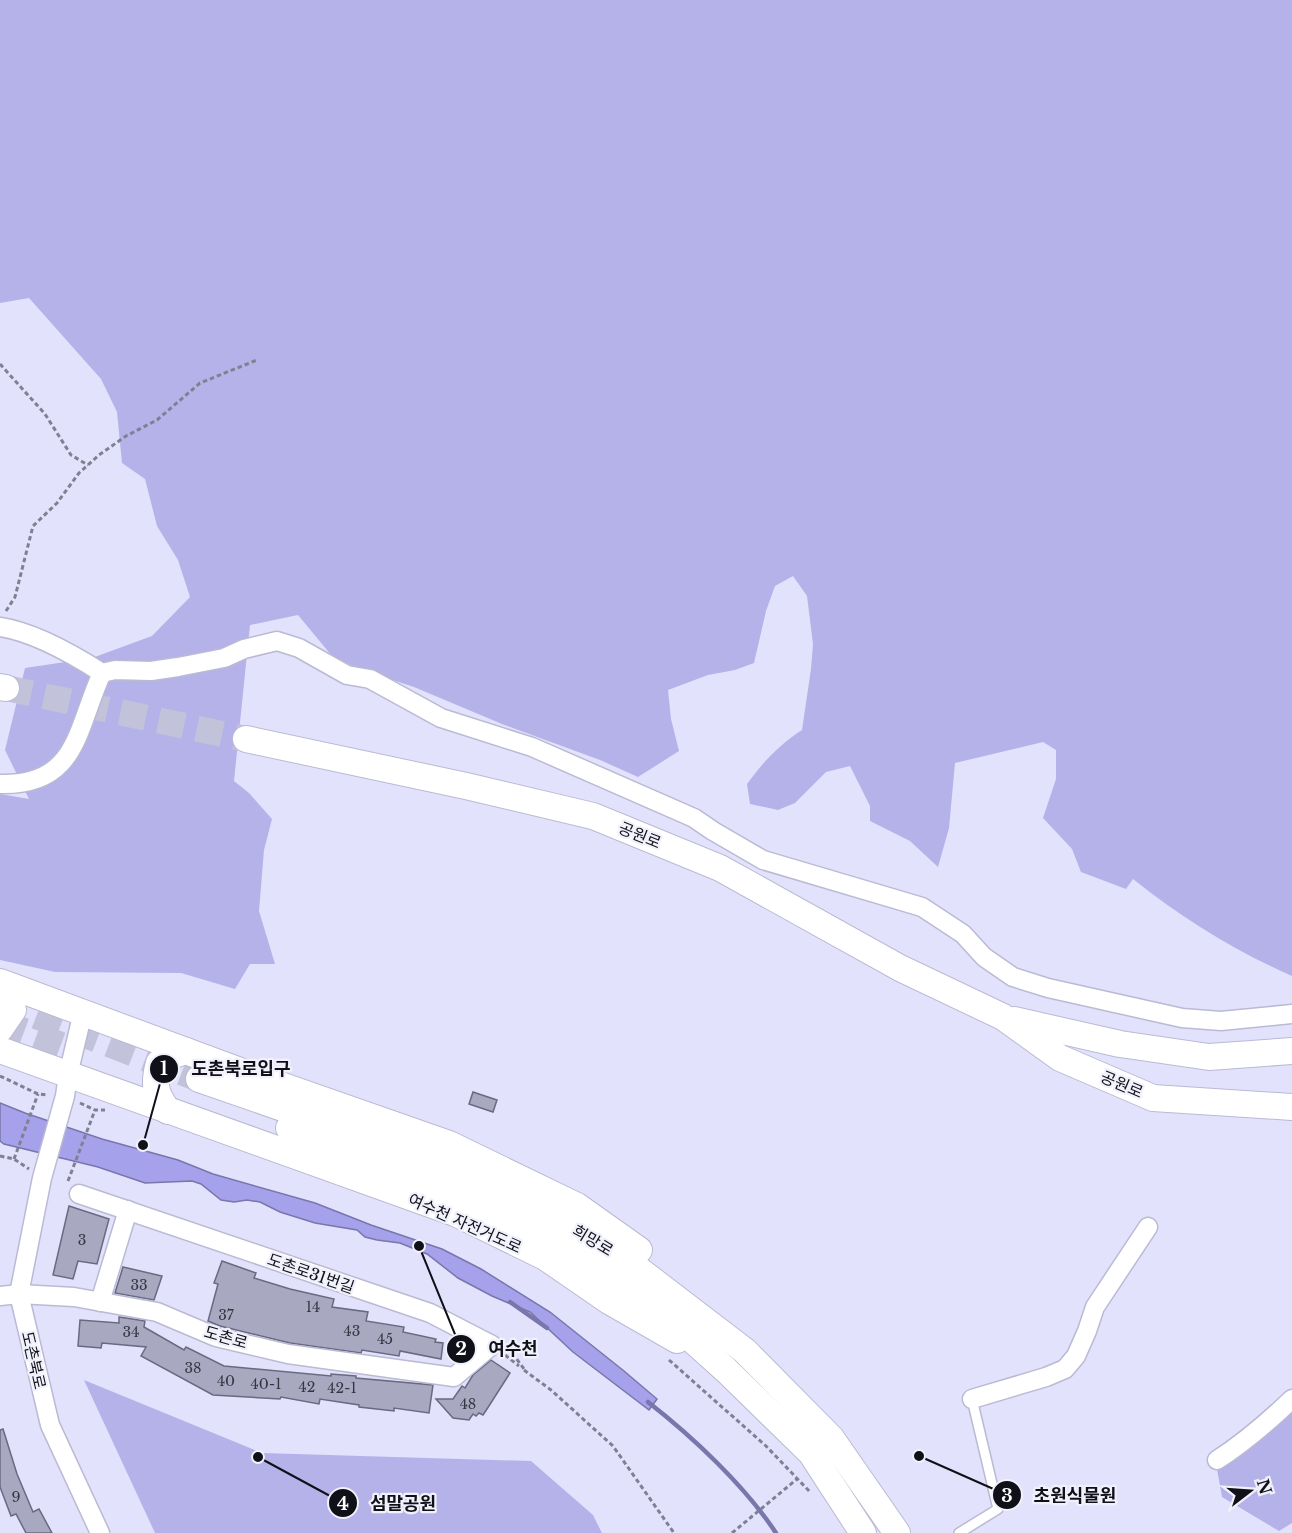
<svg xmlns="http://www.w3.org/2000/svg" width="1292" height="1533" viewBox="0 0 1292 1533" font-family="'Libre Baskerville','Noto Sans KR',serif">
	<rect width="100%" height="100%" fill="#e2e2fd"/>
	<!-- green -->
	<g fill="#b4b2e9">
		<path d="M0,0H1292V976C1235,951 1182,918 1133,879L1126,889L1081,872L1072,849L1043,818L1056,779V750L1043,742L955,763L949,828L938,867L910,841L870,821V806L850,766L826,772L795,803L778,810L750,804L747,784C763,762 779,745 802,730L811,669L813,644L807,596L793,576L775,586L766,611L754,663L735,670L708,675L668,690L671,719L679,751L638,777L600,760L502,724L414,687L359,669L332,656L298,615L250,625L234,781L249,793L272,819L264,850L259,911L275,964H250L235,989L181,973L55,972L0,960V794L29,799L5,750L25,668L92,658L152,636L190,597L178,560L157,526L145,479L122,463L117,412L101,379L29,298L0,303Z"/>
		<path d="M84,1380L262,1453L531,1461L593,1515L602,1533H155Z"/>
		<path d="M1292,1408V1523L1279,1531L1222,1497L1217,1469Z"/>
	</g>
	<!-- water -->
	<path fill="#a5a1ea" stroke="#7876ab" stroke-width="1.5" d="M0,1103L25,1113L102,1139L178,1160L213,1174L315,1203L371,1225L442,1249L481,1269L550,1312L624,1371L657,1399L649,1410L573,1352L530,1312L492,1296L458,1278L427,1254L400,1243L377,1240L365,1237L357,1230L315,1223L280,1212L260,1202L247,1200L234,1202L221,1200L201,1184L192,1181L145,1183L98,1167L4,1144L0,1141Z"/>
	<g fill="none" stroke-linecap="round" stroke-linejoin="round">
		<!-- stream -->
		<g stroke="#7876ab" stroke-width="4.5">
			<path d="M510,1302L547,1328"/>
			<path d="M648,1402C693,1437 745,1486 776,1533"/>
		</g>
	</g>
	<!-- building -->
	<g fill="#a8a8c1" stroke="#696981" stroke-width="1.5">
		<path d="M473,1092L497,1100L493,1112L469,1104Z"/>
		<path d="M69,1206L109,1219L97,1264L78,1261L73,1279L53,1275Z"/>
		<path d="M222,1261L256,1273L254,1278L290,1289L334,1299L332,1307L368,1312L366,1321L404,1327L403,1332L436,1339L435,1342L443,1343L441,1359L400,1351L399,1356L362,1350L361,1353L290,1343L220,1326L208,1321L218,1284L214,1283Z"/>
		<path d="M123,1267L162,1276L154,1300L115,1293Z"/>
		<path d="M119,1317L145,1321L144,1327L184,1350L186,1347L224,1366L331,1376V1374L356,1376V1378L433,1385L429,1413L394,1408V1411L359,1407V1405L320,1399L319,1404L281,1397L280,1399L213,1395L141,1356L146,1347L102,1343L101,1348L78,1346L80,1320L119,1323Z"/>
		<path d="M491,1360L510,1373L487,1409L483,1415L479,1413L476,1416L473,1414L469,1420L453,1418L436,1399H453L462,1386L465,1388L473,1375Z"/>
		<path d="M3,1429L17,1474L33,1512L39,1509L52,1533H26L16,1514L11,1516L0,1487V1430Z"/>
	</g>
	<g fill="none" stroke-linecap="round" stroke-linejoin="round">
		<!-- secondary-tunnel -->
		<g stroke="#c2c2db" stroke-width="26" stroke-dasharray="26 13" stroke-linecap="butt">
			<path d="M6,688L246,739"/>
			<path d="M0,1002L199,1079"/>
			<path d="M0,1022L64,1046"/>
		</g>
		<defs>
			<path id="lane" d="M959,1533L998,1509L972,1399"/>
			<g id="street">
				<path d="M0,627C33,632 74,655 102,673C76,729 78,786 0,784"/>
				<path d="M102,673L115,670L151,671L178,667L224,658L244,649L277,641L299,648L347,675L370,679L441,718L532,747L694,818L713,831L763,860L922,907L963,934L984,957L1013,977L1048,988L1182,1018L1221,1021L1292,1014"/>
				<path d="M83,1012L68,1075L65,1096L42,1178L19,1294L50,1425L100,1533"/>
				<path d="M0,1296L19,1294L74,1297L157,1312L216,1337L288,1354L454,1377L492,1345L430,1313L79,1194"/>
				<path d="M100,1302L128,1210"/>
				<path d="M972,1399L1046,1377L1065,1369L1076,1356L1087,1331L1095,1307L1148,1227"/>
				<path d="M1217,1460C1245,1442 1268,1422 1292,1399"/>
			</g>
			<g id="secondary">
				<path d="M0,687L6,688"/>
				<path d="M246,739L466,786L593,816L720,868L900,968L1003,1017L1060,1058L1153,1098L1292,1107"/>
				<path d="M0,982L240,1071L449,1144L577,1206L639,1250"/>
				<path d="M0,985L9,993L13,1010L0,1029"/>
				<path d="M1014,1020L1120,1044L1209,1057L1292,1051"/>
				<path d="M0,1050L455,1213L545,1257L609,1301L677,1340"/>
				<path d="M199,1079L418,1155L486,1183L557,1218L626,1260L745,1351L831,1438L897,1533"/>
				<path d="M168,1111C155,1093 153,1085 159,1063L168,1057L186,1051"/>
				<path d="M289,1128L411,1173L478,1200L616,1276L649,1301L726,1370L811,1453L863,1533"/>
			</g>
		</defs>
		<!-- lane casing -->
		<use href="#lane" stroke="#babad4" stroke-width="12"/>
		<!-- street casing -->
		<use href="#street" stroke="#babad4" stroke-width="21"/>
		<!-- secondary casing -->
		<use href="#secondary" stroke="#babad4" stroke-width="28"/>
		<!-- path -->
		<g stroke="#808093" stroke-width="3" stroke-dasharray="4.5 3" stroke-linecap="butt">
			<path d="M0,364L45,414L71,455L88,465"/>
			<path d="M6,611L15,597L33,526L57,503L79,473L99,455L126,436L157,420L200,383L257,360"/>
			<path d="M0,1076L38,1094L48,1095"/>
			<path d="M80,1103L95,1110H105"/>
			<path d="M0,1156L14,1159L29,1169"/>
			<path d="M14,1159L38,1094"/>
			<path d="M68,1181L95,1110"/>
			<path d="M508,1347L524,1369"/>
			<path d="M505,1355L519,1366"/>
			<path d="M669,1360L766,1446L810,1492"/>
			<path d="M524,1370L551,1390L613,1446L674,1533"/>
			<path d="M732,1533L797,1479"/>
		</g>
		<!-- lane -->
		<use href="#lane" stroke="#fff" stroke-width="9"/>
		<!-- street -->
		<use href="#street" stroke="#fff" stroke-width="18"/>
		<!-- secondary -->
		<use href="#secondary" stroke="#fff" stroke-width="26"/>
	</g>
	<g text-anchor="middle" stroke-width="4.5" stroke-linejoin="round" paint-order="stroke">
		<!-- number labels -->
		<g font-size="14" fill="#363643">
			<text x="82" y="1245">3</text>
			<text x="139" y="1290">33</text>
			<text x="313" y="1312">14</text>
			<text x="226" y="1320">37</text>
			<text x="352" y="1336">43</text>
			<text x="131" y="1337">34</text>
			<text x="385" y="1344">45</text>
			<text x="193" y="1373">38</text>
			<text x="226" y="1386">40</text>
			<text x="266" y="1389">40-1</text>
			<text x="307" y="1392">42</text>
			<text x="342" y="1393">42-1</text>
			<text x="468" y="1409">48</text>
			<text x="16" y="1502">9</text>
		</g>
		<!-- street labels -->
		<g font-size="16" fill="#101019" stroke="#f1f1fc">
			<text transform="translate(640 835) rotate(22)" y="6">공원로</text>
			<text transform="translate(1122 1084) rotate(23)" y="6">공원로</text>
			<text transform="translate(465 1223) rotate(24)" y="6">여수천 자전거도로</text>
			<text transform="translate(593 1240) rotate(31)" y="6">희망로</text>
			<text transform="translate(311 1273) rotate(19)" y="6">도촌로31번길</text>
			<text transform="translate(226 1337) rotate(16)" y="6">도촌로</text>
			<text transform="translate(34 1360) rotate(77)" y="6">도촌북로</text>
		</g>
	</g>
	<!-- callouts -->
	<path fill="none" stroke="#101019" stroke-width="2" d="M143 1145L164 1069M419 1246L461 1349M919 1456L1007 1495M258 1457L343 1503"/>
	<g fill="#101019" stroke="#f1f1fc" stroke-width="2">
		<circle cx="143" cy="1145" r="6"/>
		<circle cx="419" cy="1246" r="6"/>
		<circle cx="919" cy="1456" r="6"/>
		<circle cx="258" cy="1457" r="6"/>
		<circle cx="164" cy="1069" r="15"/>
		<circle cx="461" cy="1349" r="15"/>
		<circle cx="1007" cy="1495" r="15"/>
		<circle cx="343" cy="1503" r="15"/>
	</g>
	<g font-size="18" text-anchor="middle" font-weight="bold" fill="#fff">
		<text x="164" y="1075">1</text>
		<text x="461" y="1355">2</text>
		<text x="1007" y="1502">3</text>
		<text x="343" y="1510">4</text>
	</g>
	<g font-size="18" text-anchor="middle" font-weight="bold" fill="#101019" stroke="#f1f1fc" stroke-width="4.5" stroke-linejoin="round" paint-order="stroke">
		<text x="241" y="1075">도촌북로입구</text>
		<text x="513" y="1355">여수천</text>
		<text x="1075" y="1502">초원식물원</text>
		<text x="403" y="1510">섬말공원</text>
	</g>
	<!-- north arrow -->
	<g transform="translate(1250 1491) rotate(73)" stroke="#f1f1fc" stroke-width="4.5" paint-order="stroke">
	<path d="M0-4.5L10 22L0 15L-10 22Z" fill="#101019"/>
	<text y="-9" font-size="16" font-weight="bold" text-anchor="middle" fill="#101019">N</text>
	</g>
</svg>
